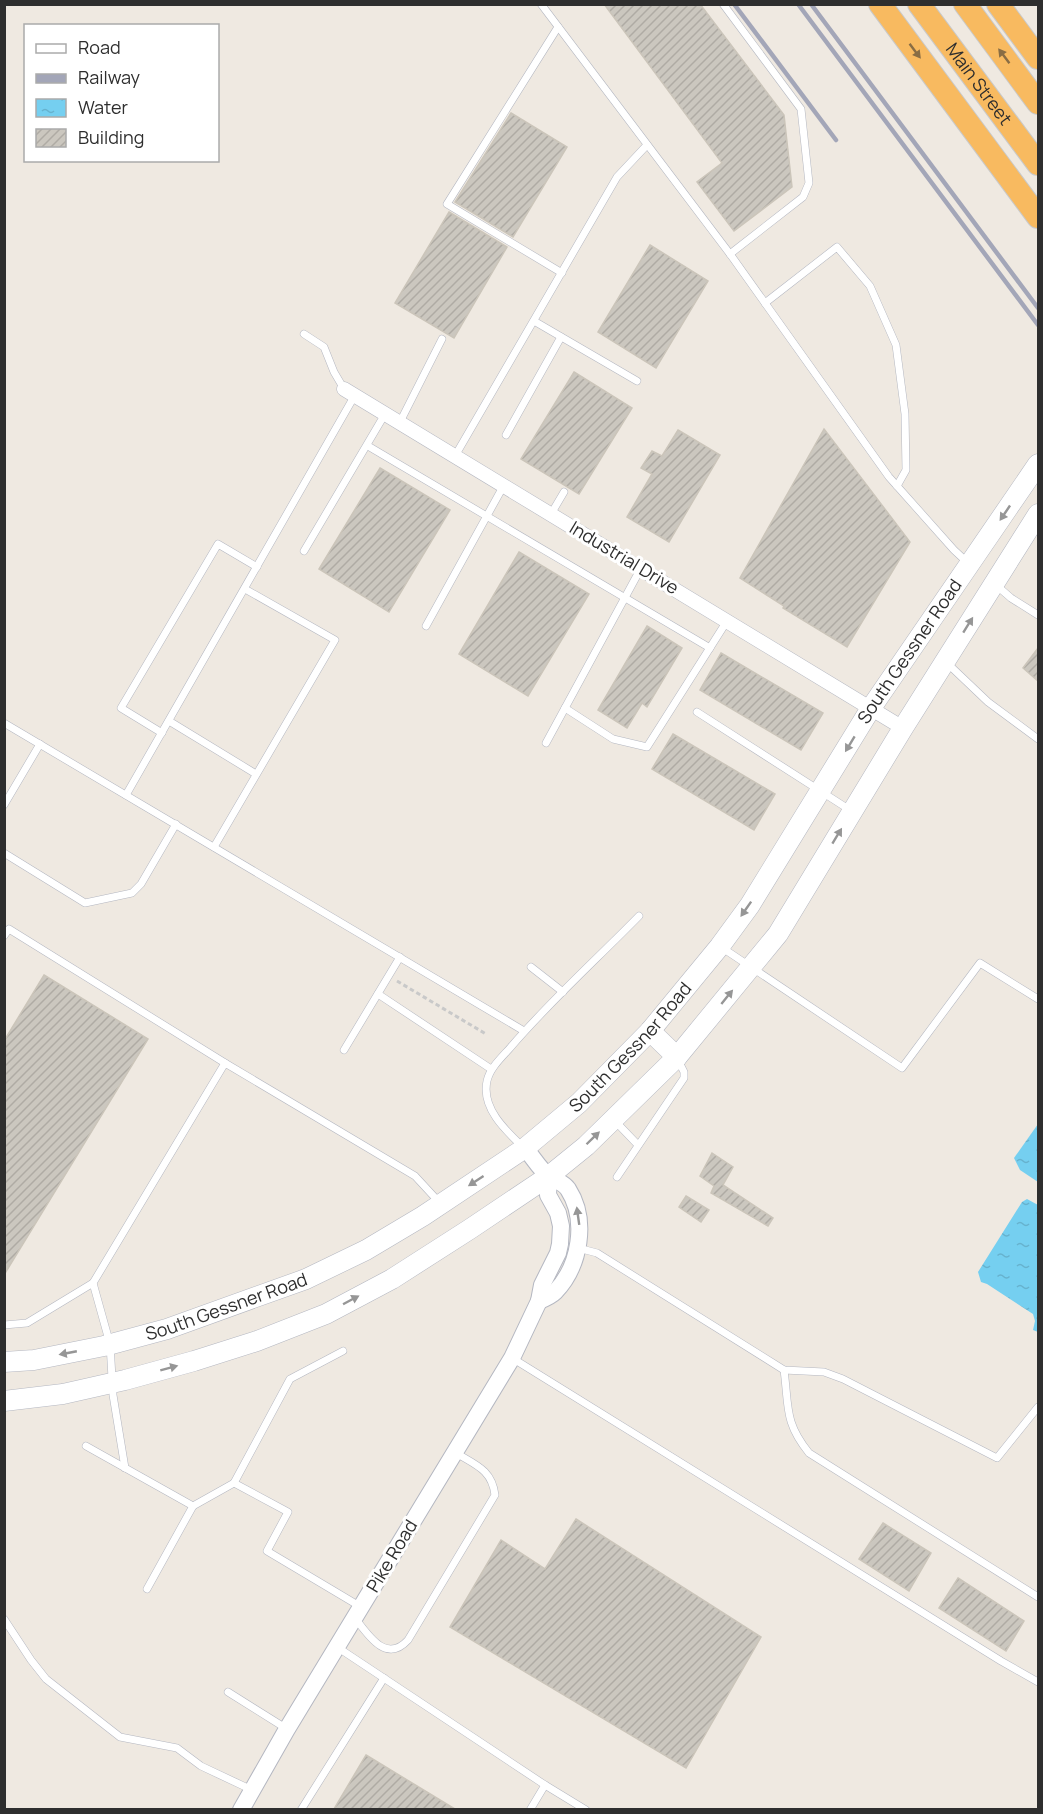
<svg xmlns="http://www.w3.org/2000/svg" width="1043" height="1814" viewBox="0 0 1043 1814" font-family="Manrope,sans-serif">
	<defs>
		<pattern id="water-ripples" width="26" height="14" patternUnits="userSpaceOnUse" patternTransform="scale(1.5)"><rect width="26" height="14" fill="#75cff0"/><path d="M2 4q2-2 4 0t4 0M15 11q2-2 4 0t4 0" fill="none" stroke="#66b2ce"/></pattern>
		<pattern id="building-hatch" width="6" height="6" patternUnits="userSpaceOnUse" patternTransform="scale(1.5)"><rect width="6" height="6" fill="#cbc7bf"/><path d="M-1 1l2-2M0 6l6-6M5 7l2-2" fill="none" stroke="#afaba4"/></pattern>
	</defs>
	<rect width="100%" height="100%" fill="#efe9e1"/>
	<!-- water -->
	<g fill="url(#water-ripples)">
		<path d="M1038,1124V1182L1020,1170L1014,1158Z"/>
		<path d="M1027,1199L1038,1205V1332L1033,1330L1035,1321L1033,1314L987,1284L981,1282L978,1272L1022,1202Z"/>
	</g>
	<!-- building -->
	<g fill="url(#building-hatch)" stroke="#cbc5ba" stroke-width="1.5">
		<path d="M604,4H700L784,115L792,187L734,231L697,182L722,163Z"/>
		<path d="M511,113L567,147L513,237L455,202Z"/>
		<path d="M449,212L507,247L454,338L395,303Z"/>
		<path d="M650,245L708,281L656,368L598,332Z"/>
		<path d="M574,372L632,408L579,494L521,459Z"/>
		<path d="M824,429L910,542L847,647L783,608L784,606L740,578Z"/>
		<path d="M678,430L720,455L669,542L627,517L652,474L641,468L652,451L662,456Z"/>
		<path d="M380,468L450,510L389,612L319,569Z"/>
		<path d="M519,552L589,594L528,696L459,654Z"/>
		<path d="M647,626L682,648L647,707L642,703L627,728L598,710Z"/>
		<path d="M1038,648V681L1023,668Z"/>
		<path d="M721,653L823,713L801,750L700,690Z"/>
		<path d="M673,734L775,794L754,830L652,769Z"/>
		<path d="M44,975L148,1039L4,1275V1041Z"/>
		<path d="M712,1153L733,1167L723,1185L773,1218L768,1226L711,1193L714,1186L700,1176Z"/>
		<path d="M686,1196L709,1210L701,1222L679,1207Z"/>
		<path d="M576,1519L761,1637L686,1768L450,1627L501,1540L545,1569Z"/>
		<path d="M883,1523L931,1553L909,1591L859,1559Z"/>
		<path d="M958,1578L1024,1621L1006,1651L939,1608Z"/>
		<path d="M366,1755L455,1809H334Z"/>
	</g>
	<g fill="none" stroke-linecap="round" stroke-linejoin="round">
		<defs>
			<g id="service">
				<path d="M541,4L730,254L889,477L954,550L968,563"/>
				<path d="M723,4L801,109L809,183L803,197L730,254"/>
				<path d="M558,27L447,204L562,273"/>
				<path d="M765,303L837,247L870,286L896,345L905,414L906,470L897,486"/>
				<path d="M534,321L637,381"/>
				<path d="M304,334L324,347L334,372L344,389"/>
				<path d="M400,422L442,339"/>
				<path d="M506,435L561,337"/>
				<path d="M368,446L710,648"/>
				<path d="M455,456L617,177L647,145"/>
				<path d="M551,514L564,492"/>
				<path d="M304,551L385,414"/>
				<path d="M996,585L1011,598L1038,615"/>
				<path d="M426,626L504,485"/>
				<path d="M947,663L988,702L1038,739"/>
				<path d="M565,708L613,739L647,747L727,621"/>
				<path d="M697,712L850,810"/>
				<path d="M169,721L256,774"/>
				<path d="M4,723L524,1031"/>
				<path d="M162,733L121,708L218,544L257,567"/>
				<path d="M546,743L641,568"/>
				<path d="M126,795L355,395"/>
				<path d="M4,805L40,744"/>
				<path d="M214,847L335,640L245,589"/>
				<path d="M4,853L85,903L132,893L141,884L176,824"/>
				<path d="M4,936L9,929L225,1063"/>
				<path d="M721,947L902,1068L980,963L1038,999"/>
				<path d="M531,967L563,992"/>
				<path d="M378,994L491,1069"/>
				<path d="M344,1050L400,957"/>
				<path d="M615,1121L638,1145"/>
				<path d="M523,1147C506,1131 481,1108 487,1081C490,1068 501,1058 510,1048C550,1001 596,960 639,916"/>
				<path d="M617,1177L684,1078V1072L677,1058"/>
				<path d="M578,1248L597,1253L784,1370L824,1372L843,1379L997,1458L1038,1407"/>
				<path d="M4,1325L27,1323L93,1283"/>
				<path d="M343,1351L290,1379L234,1483L288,1512L267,1551L361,1607"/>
				<path d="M512,1358L1001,1661L1038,1682"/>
				<path d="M784,1370C789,1407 784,1422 809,1453L1038,1597"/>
				<path d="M86,1446L193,1506L234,1483"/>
				<path d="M125,1468L113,1395L110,1344L93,1283L225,1063L415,1176L439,1202"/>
				<path d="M147,1589L193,1506"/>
				<path d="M355,1618C368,1635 386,1664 408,1640L495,1495C492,1470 476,1465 456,1453"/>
				<path d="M4,1619L31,1660L46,1679L120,1737L177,1748L201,1766L252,1790"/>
				<path d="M337,1647L545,1785L586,1810"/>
				<path d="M228,1692L287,1729"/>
				<path d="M301,1810L384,1678"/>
				<path d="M530,1810L545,1785"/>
			</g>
			<path id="minor" d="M344,389L903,728"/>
			<g id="tertiary">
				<path d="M525,1148C533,1157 540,1170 549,1176C556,1181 563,1182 568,1189C588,1220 580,1266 555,1292C551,1296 544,1299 539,1301"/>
				<path d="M241,1810L287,1729L512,1358L539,1301L542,1285L558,1253L560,1244L561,1226L558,1213L548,1195L549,1176"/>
			</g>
			<g id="secondary">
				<path d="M650,1031L677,1057"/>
				<path id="s1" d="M4,1362L34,1360L104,1346L167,1329L306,1279L366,1250L423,1216L525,1148L579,1103L650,1031L720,946L750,905L871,708L1038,464"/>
				<path d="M4,1401L63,1394L125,1380L194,1361L257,1341L326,1314L392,1279L470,1229L549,1176L586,1146L677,1057L778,934L903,728L1038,514"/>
			</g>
			<g id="trunk">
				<path d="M880,4L1038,217"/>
				<path id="s2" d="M919,4L1038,164"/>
				<path d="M965,4L1038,103"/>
				<path d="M998,4L1038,58"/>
			</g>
		</defs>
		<!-- service casing -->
		<use href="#service" stroke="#b4b7c1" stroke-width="8"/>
		<!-- minor casing -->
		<use href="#minor" stroke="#b4b7c1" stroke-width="15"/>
		<!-- tertiary casing -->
		<use href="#tertiary" stroke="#b4b7c1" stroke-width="18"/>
		<!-- secondary casing -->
		<use href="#secondary" stroke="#b4b7c1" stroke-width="21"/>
		<!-- trunk casing -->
		<use href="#trunk" stroke="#c9c9c9" stroke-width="24"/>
		<!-- path -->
		<path stroke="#c9c9c9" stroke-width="3" stroke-dasharray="4.5 3" stroke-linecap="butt" d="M397,981L486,1034"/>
		<!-- service -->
		<use href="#service" stroke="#fff" stroke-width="7"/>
		<!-- minor -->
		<use href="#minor" stroke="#fff" stroke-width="14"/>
		<!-- tertiary -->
		<use href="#tertiary" stroke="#fff" stroke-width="16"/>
		<!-- secondary -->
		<use href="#secondary" stroke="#fff" stroke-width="20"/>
		<!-- trunk -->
		<use href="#trunk" stroke="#f8ba60" stroke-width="22"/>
		<!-- rail -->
		<g stroke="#a3a6b8" stroke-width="4.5">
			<path d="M734,4L836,140"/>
			<path d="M798,4L1038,325"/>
			<path d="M811,4L1038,308"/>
		</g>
	</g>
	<!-- one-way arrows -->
	<defs><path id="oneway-solid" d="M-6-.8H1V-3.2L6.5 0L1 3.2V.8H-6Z" transform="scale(1.5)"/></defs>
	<g fill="#896d44">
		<use href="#oneway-solid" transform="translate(915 51) rotate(53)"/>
		<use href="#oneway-solid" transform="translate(1004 56) rotate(-127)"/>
	</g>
	<g fill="#969696">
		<use href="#oneway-solid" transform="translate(1005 513) rotate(124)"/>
		<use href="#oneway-solid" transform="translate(968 625) rotate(-58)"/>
		<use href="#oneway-solid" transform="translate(850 744) rotate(121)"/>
		<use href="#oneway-solid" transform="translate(837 836) rotate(-59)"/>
		<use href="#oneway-solid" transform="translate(746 909) rotate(125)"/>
		<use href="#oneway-solid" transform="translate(727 997) rotate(-51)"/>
		<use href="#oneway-solid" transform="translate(593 1138) rotate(-44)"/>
		<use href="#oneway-solid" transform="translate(476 1181) rotate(147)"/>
		<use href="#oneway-solid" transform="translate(578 1216) rotate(-98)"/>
		<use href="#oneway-solid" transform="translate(351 1300) rotate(-28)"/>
		<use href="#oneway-solid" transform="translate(68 1353) rotate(169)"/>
		<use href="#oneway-solid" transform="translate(169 1368) rotate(-15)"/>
	</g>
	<g text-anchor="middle" stroke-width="6" stroke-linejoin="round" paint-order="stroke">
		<!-- street labels -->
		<g font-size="18" fill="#2e2e2e" stroke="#fff">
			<text dy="6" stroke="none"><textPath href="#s2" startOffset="100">Main Street</textPath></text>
			<text transform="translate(624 558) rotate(31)" y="6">Industrial Drive</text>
			<text dy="6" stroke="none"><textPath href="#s1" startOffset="1202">South Gessner Road</textPath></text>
			<text dy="6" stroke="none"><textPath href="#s1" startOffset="716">South Gessner Road</textPath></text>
			<text dy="6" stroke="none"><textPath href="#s1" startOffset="230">South Gessner Road</textPath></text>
			<text transform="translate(392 1556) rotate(-59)" y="6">Pike Road</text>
		</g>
	</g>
	<!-- border -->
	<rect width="1043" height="1814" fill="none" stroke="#2e2e2e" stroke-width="12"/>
	<!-- legend -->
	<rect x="24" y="24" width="195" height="138" fill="#ffffff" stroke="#ababab" stroke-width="1.5"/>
	<rect x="36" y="44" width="30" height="9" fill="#ffffff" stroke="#ababab" stroke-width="1.5"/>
	<text x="78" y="54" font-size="18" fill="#2e2e2e">Road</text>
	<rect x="36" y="74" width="30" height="9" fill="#a3a6b8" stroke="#ababab" stroke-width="1.5"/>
	<text x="78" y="84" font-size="18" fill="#2e2e2e">Railway</text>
	<rect x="36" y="99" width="30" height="18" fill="url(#water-ripples)" stroke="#ababab" stroke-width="1.5"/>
	<text x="78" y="114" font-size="18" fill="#2e2e2e">Water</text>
	<rect x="36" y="129" width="30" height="18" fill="url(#building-hatch)" stroke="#ababab" stroke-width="1.5"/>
	<text x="78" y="144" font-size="18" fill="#2e2e2e">Building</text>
</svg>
